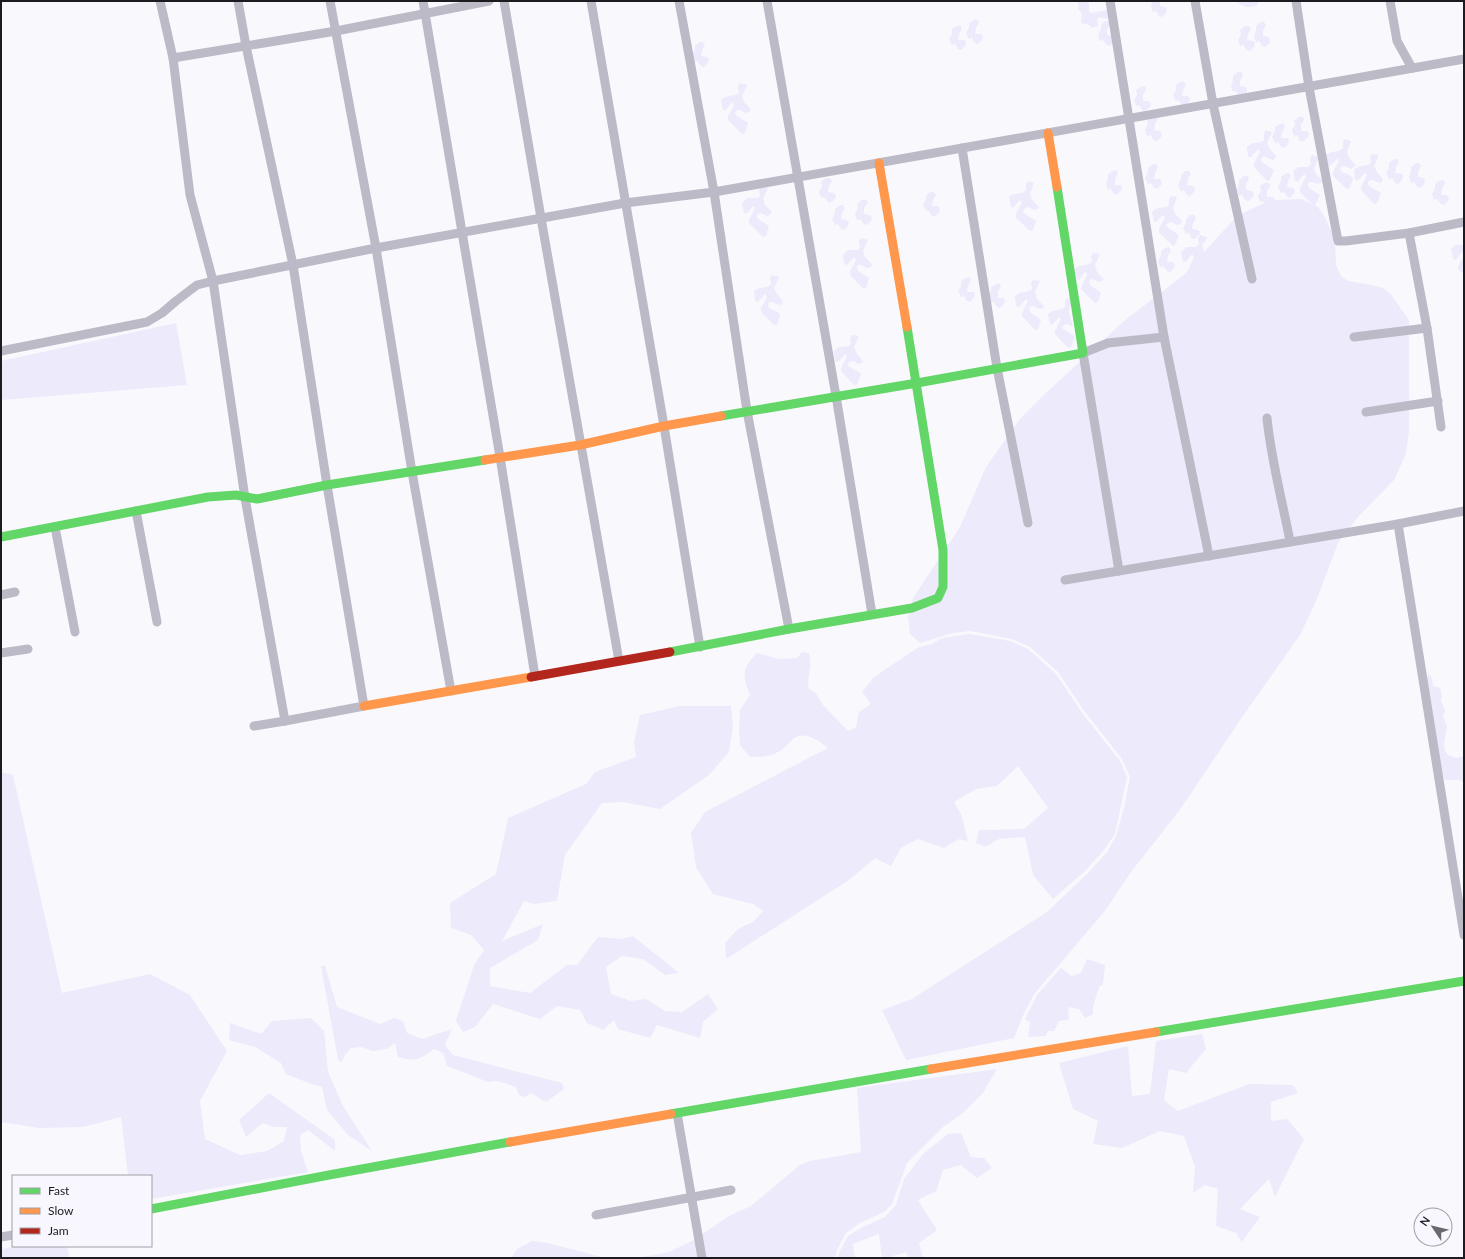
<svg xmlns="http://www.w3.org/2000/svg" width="1465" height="1259" viewBox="0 0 1465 1259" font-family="Lato,sans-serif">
	<rect width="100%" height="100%" fill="#f9f9fd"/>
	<!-- green -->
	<g fill="#eceafb">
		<path d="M1078,1L1087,2L1089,4V11L1091,13L1108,10L1110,17L1108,19L1099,17L1097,20L1098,26L1091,28L1090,25L1081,23L1082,14L1078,9L1079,6Z"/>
		<path d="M1153,1H1160V6L1166,7L1167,9L1166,13L1162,17L1159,16L1156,11L1153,12L1151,6Z"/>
		<path d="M1237,1H1258V4C1251,9 1242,8 1237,1Z"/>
		<path d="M977,19L979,22L976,28L975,34H982L983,37L982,40L978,44L975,43L972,38L969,39L966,33L969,27V23L974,20Z"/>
		<path d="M1105,21H1109L1111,24L1107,29V35L1113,36L1114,42L1110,46L1107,45L1103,40L1100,41L1098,35L1101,29V25Z"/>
		<path d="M1261,22H1264L1266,25L1263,30V36L1269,37L1270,40V43L1265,47L1262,46L1259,41L1256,42L1254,36L1256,30V26Z"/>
		<path d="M960,25L962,29L959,34L958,40H965L966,43L965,46L961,50L958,49L955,44L952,45L949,39L952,34V29L957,26Z"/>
		<path d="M1245,26H1249L1251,29L1248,34L1247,40L1253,41L1255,43L1254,47L1250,51L1247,50L1243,45L1240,46L1238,40L1241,34L1240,30Z"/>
		<path d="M699,42H703L705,45L702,50L701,56L707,57L709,59L708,63L704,67L701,66L697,61L694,62L693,53L695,50V46Z"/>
		<path d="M1238,72H1241L1243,75L1240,81V86L1246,87L1247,90V93L1239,96L1236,91L1233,92L1231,86L1233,80V76Z"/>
		<path d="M1184,81L1186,85L1183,90L1182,96H1188L1190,99L1187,105H1182L1178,100L1176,101L1173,95L1176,90V85L1180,82Z"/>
		<path d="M740,83L747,85L742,96L744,102L751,109L749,112L746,113L740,110H737L735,113L737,116L748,123L745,133L742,134L728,120V116L734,105L732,102L726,110H723L721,100C729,93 733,98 739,93L738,86Z"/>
		<path d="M1145,86L1146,90L1143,95V101H1149L1151,104L1150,107L1145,111L1142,110L1139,105L1136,106L1134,100L1137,95L1136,90L1141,87Z"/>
		<path d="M1156,116L1158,119L1155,124L1154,130L1160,131L1162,133L1161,137L1157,141L1154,140L1150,135L1147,136L1145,130L1148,124L1147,120Z"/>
		<path d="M1299,117H1303L1304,120L1301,125V131H1307L1309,134L1308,137L1304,141H1300L1297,135L1294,136L1292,130L1295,125L1294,121Z"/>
		<path d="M1283,123L1285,126L1282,132L1281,138H1288L1289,141L1288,144L1284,148L1281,147L1278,142L1275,143L1272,137L1275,131V127L1280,124Z"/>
		<path d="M1266,130L1272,132L1267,143L1270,149L1276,156L1275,159L1272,160L1266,157H1262L1261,160L1263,163L1274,170L1270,180L1267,181L1254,167V163L1260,152L1258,149L1251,157H1248L1247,147C1254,140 1258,145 1264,140V133Z"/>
		<path d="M1345,139L1351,141L1347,152L1349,158L1356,165L1354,167L1351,169L1345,166H1342L1340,169L1342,172L1351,176L1353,179L1349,189H1347L1333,176V172L1339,161L1338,158L1330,166L1328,165L1326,155C1334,149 1337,154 1343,148V142Z"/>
		<path d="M1372,154L1379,155L1374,166L1377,172L1383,179L1382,182L1379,183L1373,180L1369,181L1368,183L1369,186L1381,193L1377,203L1374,204L1361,190V187L1367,175L1365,173L1358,180H1355L1354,170C1361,163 1365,168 1371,163L1370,157Z"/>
		<path d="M1312,155L1319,157L1314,168L1316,174L1323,181L1321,183L1318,184L1312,182H1309L1308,185L1309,188L1320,195L1315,205L1318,207L1326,219L1335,240L1336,265L1341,276L1348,281L1372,285L1383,288L1390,293L1409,320V432L1406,454L1394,480L1358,517L1338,543L1317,599L1300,635L1245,713L1179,811L1131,872L1105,911L1035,993L1025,1011L1014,1038L906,1060L882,1010L912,999L1047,912L1087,874L1107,852L1116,836L1124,808L1130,777L1122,759L1085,712L1058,672L1030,647L1012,639L970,631L953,633L920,643L910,634L908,617L913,598L960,527L986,467L1019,420L1045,394L1124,321L1185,274L1188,270L1194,257L1192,254L1186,262H1183L1181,252L1186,247H1196L1199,244L1198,238L1200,235L1207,237L1206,240L1202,245L1204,252L1237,216L1264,203L1263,201L1260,202L1258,196L1261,191L1260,186L1265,183H1269L1270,186L1267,191V197H1273L1275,200L1301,199L1312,204L1300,192V188L1306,176L1304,174L1298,182L1295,181L1293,171L1298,167H1308L1311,164L1310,158Z"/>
		<path d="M1394,159H1397L1399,162L1396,167L1395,173L1402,174L1403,176L1402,180L1398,184L1395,183L1392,178L1389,179L1386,173L1389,167V163Z"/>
		<path d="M1416,163H1419L1421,166L1418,172V177L1424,178L1425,181L1424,184L1420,188L1417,187L1414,182L1411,183L1409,177L1411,171V167Z"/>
		<path d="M1156,164L1158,167L1155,173L1154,179H1160L1162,182L1161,185L1157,189L1154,188L1151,183L1148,184L1145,178L1148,172V168L1152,165Z"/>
		<path d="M1116,170L1118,173L1115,179V185H1121L1122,188L1121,191L1117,195L1114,194L1111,189L1108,190L1106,184L1108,178V174L1113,171Z"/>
		<path d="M1185,171H1189L1191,174L1188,179L1187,185L1193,186L1195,188L1194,192L1190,196L1187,195L1184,190L1181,191L1178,185L1181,179V175Z"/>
		<path d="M1286,173H1289L1291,176L1288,181L1287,187L1293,188L1295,190L1294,194L1290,198L1287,197L1284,192L1281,193L1278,187L1281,181V177Z"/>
		<path d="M1244,176H1248L1249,179L1246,184V190L1252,191L1254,194L1253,197L1248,201L1245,200L1242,195L1239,196L1237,190L1239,184V180Z"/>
		<path d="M826,178H830L832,181L829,186L828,192L834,193L836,196L835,199L830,203L828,202L824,197L821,198L819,192L822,186L821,182Z"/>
		<path d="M1443,180L1445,183L1442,189L1441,195H1447L1449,198L1448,201L1444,205L1441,204L1437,199L1434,200L1432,194L1435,188V184L1439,181Z"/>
		<path d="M1028,181L1034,183L1030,194L1032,200L1039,207L1037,209L1034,210L1028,207L1025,208L1023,211L1025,214L1036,221L1033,230L1030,231L1016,218V214L1022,202L1020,200L1013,208L1011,207L1009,197C1016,191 1020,196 1026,190V184Z"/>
		<path d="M761,187L768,188L763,199L765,205L772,212L770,215L767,216L761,213L758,214L757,216L758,219L769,226L766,236L763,237L749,223V220L755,208L753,206L747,213H744L742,203L747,198H757L760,196L759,190Z"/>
		<path d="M930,192H934L936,195L933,200L932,206H938L940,209L939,213L935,216H932L928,210L926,211L923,205L926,200V196Z"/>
		<path d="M1171,196L1177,197L1173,208L1175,214L1182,221L1180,224L1177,225L1171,222L1168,223L1166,225L1168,228L1179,235L1175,245L1173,246L1159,232V229L1165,217L1163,215L1156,222H1154L1152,212C1159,205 1163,210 1169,205V199Z"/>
		<path d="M862,200H866L868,203L864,208V214L870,215L872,218L871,221L867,225L864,224L860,219L857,220L855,214L858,208L857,204Z"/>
		<path d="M840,205H843L845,208L842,213L841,219L847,220L849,223L848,226L844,230L841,229L838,224L835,225L832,219L835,213V209Z"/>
		<path d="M1190,215H1194L1196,218L1193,223L1192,229L1198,230L1200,232L1199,235L1195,239H1192L1189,233L1186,234L1183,228L1186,223V219Z"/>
		<path d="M861,238L868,240L863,251L865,257L872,264L871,267L867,268L861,265H858L857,268L858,271L869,278L866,288H863L850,275V271L856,260L854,257L847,265L844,264L843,255L848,250H858L860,247L859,241Z"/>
		<path d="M1456,245H1464V254L1462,252L1456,260L1453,259L1451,249Z"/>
		<path d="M1169,247L1171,250L1168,256L1167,262H1173L1175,265L1174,268L1170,272L1167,271L1163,266L1160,267L1158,261L1161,255V251L1165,248Z"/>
		<path d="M1093,253L1100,254L1095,265L1097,272L1104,279L1102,281L1099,282L1093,279L1090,280L1089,282L1090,285L1101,293L1098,302L1095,303L1081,289L1082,286L1087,274L1085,272L1079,280L1076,279L1074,269C1082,263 1086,267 1092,262L1091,256Z"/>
		<path d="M1464,255V274L1458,269V266Z"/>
		<path d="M772,275L779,277L774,288L777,294L783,301L782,304L779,305L772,302H769L768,305L769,308L779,313L780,315L777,325H774L761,312V308L767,297L765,294L758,302L755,301L754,291C761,285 765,290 771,284L770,278Z"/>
		<path d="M969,277L971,280L968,286L967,292H974L975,295L974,298L970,302L967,301L964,296L961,297L958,291L961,286V281L966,278Z"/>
		<path d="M1033,280L1040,281L1035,292L1037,299L1044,306L1043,308L1039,309L1033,306L1030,307L1029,309L1030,312L1041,320L1038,329L1035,330L1022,316V313L1028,301L1026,299L1019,307L1016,306L1015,296C1022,290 1026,294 1032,289L1031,283Z"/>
		<path d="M999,283L1001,286L998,292V298H1004L1005,301L1004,304L1000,308L997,307L994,302L991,303L989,294L991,291V287L996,284Z"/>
		<path d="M1067,298H1070L1071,305C1066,310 1072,320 1073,327L1067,324L1064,325L1062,328L1064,330L1073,335L1075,337L1071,347L1068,348L1055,334V331L1061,319L1059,317L1052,325L1050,324L1048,314C1055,308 1060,312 1065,307V301Z"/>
		<path d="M176,323L187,385L1,400V361Z"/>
		<path d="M852,335L859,336L854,347L857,354L863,361L862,363L859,364L853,361L849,362L848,364L849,367L859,372L861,374L857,384L854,385L841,371V368L847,356L845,354L838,362L835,361L834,351L839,347L849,346L851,344L850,338Z"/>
		<path d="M970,634L1010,641L1028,649L1056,674L1083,714L1120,761L1127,777L1115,834L1104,850L1085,871L1053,899L1033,875L1025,837L999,839L985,847L976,843L979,830L1024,829L1048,808L1018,766L997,786L976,789L954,802L961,814L968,841L959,839L944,848L918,839L901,848L891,866L875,858L849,880L726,959L725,943L738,929L753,922L763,911L753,904L713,894L696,867L691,833L705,812L828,748C819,741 804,729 792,740C788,744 783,750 778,752C769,757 760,757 750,757L740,745L739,728L740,710L750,695C742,674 742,669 757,653L779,659L797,658L802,652L809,653C810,658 811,664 810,669C809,677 807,681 809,689L816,693L823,705L848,731L856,727L859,712L871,704L862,692L874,677L919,647L932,644L942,638Z"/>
		<path d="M1428,674H1429L1432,678L1433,686L1440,688L1442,696L1441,701L1445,710L1443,716L1447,727L1444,745L1445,751L1448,755L1456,758L1464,756V782C1457,777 1451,782 1444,779L1436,745L1437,736L1435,728L1427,680Z"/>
		<path d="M680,706H731L733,727L729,752L709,775L660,809L623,802L602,803L565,855L557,901L534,904L524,901L502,941L543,924L538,940L490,968V986L530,993L567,965H577L598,937L622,939L633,936L679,973L665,975L643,959L622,956L606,967L611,994L631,1001L646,999L665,1011L682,1012L708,994L718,1009L703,1022L700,1038L657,1025L650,1038L618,1029L614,1020L603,1030L587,1023L580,1010L557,1006L540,1019L493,1004L475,1027L463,1032L456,1021L474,965L484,950L471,935L451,928L450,903L496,874L508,818L586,784L595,772L636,757L634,742L640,715Z"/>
		<path d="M1,772L13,775L62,993L150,974L190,995L227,1051L200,1101L205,1139L240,1155L267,1151L284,1141L287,1127H274L263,1123L246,1137L239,1120L269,1093L335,1140V1151L308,1130L300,1135L301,1151L308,1172L151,1199V1176H128L121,1117L83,1127L39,1128L1,1122Z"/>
		<path d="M1087,959L1105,965L1103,985H1100L1093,1006V1014L1085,1018L1079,1009L1068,1007L1069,1020L1059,1021L1054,1031H1048L1046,1036L1028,1037L1030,1022L1025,1019L1037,995L1061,968L1071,976L1081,973Z"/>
		<path d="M321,966H325L337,1007L380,1024L394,1018L403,1021L407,1033L422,1039L452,1029L445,1045L453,1055L562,1083L564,1089L546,1102L531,1093L525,1097L519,1095L516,1087L498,1081L488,1082L447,1066L443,1053L434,1049C418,1060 417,1062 398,1057L395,1043L387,1049L373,1051L361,1047L351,1048L345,1055L342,1062L338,1060Z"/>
		<path d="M311,1018L324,1031L328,1072L343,1106L372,1151L348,1135L327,1110L322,1087L311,1084L286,1074L281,1063L255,1047L229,1040L230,1023L261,1034L272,1021Z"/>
		<path d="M1202,1034L1206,1049L1186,1073L1169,1069L1164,1100L1178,1111L1249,1084L1293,1085L1298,1093L1271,1102V1121L1287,1119L1304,1139L1275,1197L1269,1179L1240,1209L1260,1217L1242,1242L1236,1233L1216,1226L1218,1189L1205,1185L1193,1193L1195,1167L1184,1136L1160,1131L1122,1148L1093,1144L1098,1121L1073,1109L1059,1063L1128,1046L1132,1096L1150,1094L1156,1041Z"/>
		<path d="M997,1069L983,1093L963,1113L943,1127L907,1163L892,1204L884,1212L860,1223L846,1233L837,1250L835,1258H637L669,1252L694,1240L729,1216L751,1206L800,1165L810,1161L861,1152L857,1088Z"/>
		<path d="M961,1133L971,1157L984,1158L992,1168L977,1178L961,1165L943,1170L936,1191L918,1200L937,1230L919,1243L923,1258H909L906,1252L886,1258H882L879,1234L853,1244L855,1258H838L840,1251L848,1236L861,1228L885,1217L896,1205L904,1179L923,1154L948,1134Z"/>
		<path d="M532,1241L548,1243L605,1258H511L517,1249Z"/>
		<path d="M19,1246H67L70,1258H1V1249Z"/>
	</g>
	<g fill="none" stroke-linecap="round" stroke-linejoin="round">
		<!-- street -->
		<g stroke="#bcbac7" stroke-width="9">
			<path d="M160,1L173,58L190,195L213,281L245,498L285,721"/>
			<path d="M238,1L246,46L293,265L327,485L364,706L285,721L254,726"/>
			<path d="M330,1L376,248L412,472L451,691"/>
			<path d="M423,1L500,457L535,676"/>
			<path d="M504,1L541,218L619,661"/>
			<path d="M591,1L664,426L700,647"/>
			<path d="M767,1L836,396L872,614"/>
			<path d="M1110,1L1164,337L1209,556"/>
			<path d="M1195,1L1213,104L1252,279"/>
			<path d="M1296,1L1309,87L1338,241H1346L1409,233L1464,222"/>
			<path d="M1390,1L1397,41L1412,68"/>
			<path d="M173,58L336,31L489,1"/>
			<path d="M962,148L997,368L1028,523"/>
			<path d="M1409,233L1427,328L1441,427"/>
			<path d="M1354,337L1427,328"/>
			<path d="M1,351L147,322L162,313L176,301L197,285L213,281L376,248L625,203L714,192L679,1"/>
			<path d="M1366,412L1438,401"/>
			<path d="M1267,418C1271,459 1282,500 1290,541"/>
			<path d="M136,511L157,622"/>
			<path d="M1398,524L1464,935"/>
			<path d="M55,527L75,632"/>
			<path d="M1119,571L1083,353L1108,343L1164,337"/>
			<path d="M1065,580L1398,524L1464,511"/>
			<path d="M1,595L15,592"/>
			<path d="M789,629L747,411L714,192L1464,59"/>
			<path d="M1,653L28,649"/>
			<path d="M677,1113L702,1258"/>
			<path d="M596,1215L731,1190"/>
			<path d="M1,1237L13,1235"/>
		</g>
		<!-- fast -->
		<g stroke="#63d668" stroke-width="9">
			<path d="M721,416L917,383L1083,353L1057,187"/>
			<path d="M1,537L208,497L236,495L257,499L327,485L485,460"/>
			<path d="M670,652L789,629L912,608L938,598L943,587V550L907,327"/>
			<path d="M1156,1032L1464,981"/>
			<path d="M671,1114L931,1069"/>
			<path d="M151,1209L329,1175L510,1142"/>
		</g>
		<!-- slow -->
		<g stroke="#ff974d" stroke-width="9">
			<path d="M1048,133L1057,187"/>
			<path d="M879,163L907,327"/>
			<path d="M485,460L580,445L664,426L721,416"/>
			<path d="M364,706L531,677"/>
			<path d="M931,1069L1156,1032"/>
			<path d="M510,1142L671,1114"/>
		</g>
		<!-- jam -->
		<path stroke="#b3261e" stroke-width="9" d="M531,677L670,652"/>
	</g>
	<!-- border -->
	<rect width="1465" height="1259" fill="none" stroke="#1c1b1f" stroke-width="4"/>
	<!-- legend -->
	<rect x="12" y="1175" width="140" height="72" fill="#f8f7ff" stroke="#a09fa5"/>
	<rect x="20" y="1188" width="20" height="6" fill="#63d668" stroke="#a09fa5"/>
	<text x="48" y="1195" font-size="12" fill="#1c1b1f">Fast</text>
	<rect x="20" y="1208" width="20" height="6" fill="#ff974d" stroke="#a09fa5"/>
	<text x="48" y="1215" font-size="12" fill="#1c1b1f">Slow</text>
	<rect x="20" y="1228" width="20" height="6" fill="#b3261e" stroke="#a09fa5"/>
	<text x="48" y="1235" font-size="12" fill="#1c1b1f">Jam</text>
	<!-- north arrow -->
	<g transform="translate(1433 1227) rotate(305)"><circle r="19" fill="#f8f7ff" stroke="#a09fa5"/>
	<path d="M0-3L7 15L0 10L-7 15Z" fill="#69696d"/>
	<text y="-6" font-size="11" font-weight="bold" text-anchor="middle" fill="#1c1b1f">N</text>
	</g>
</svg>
